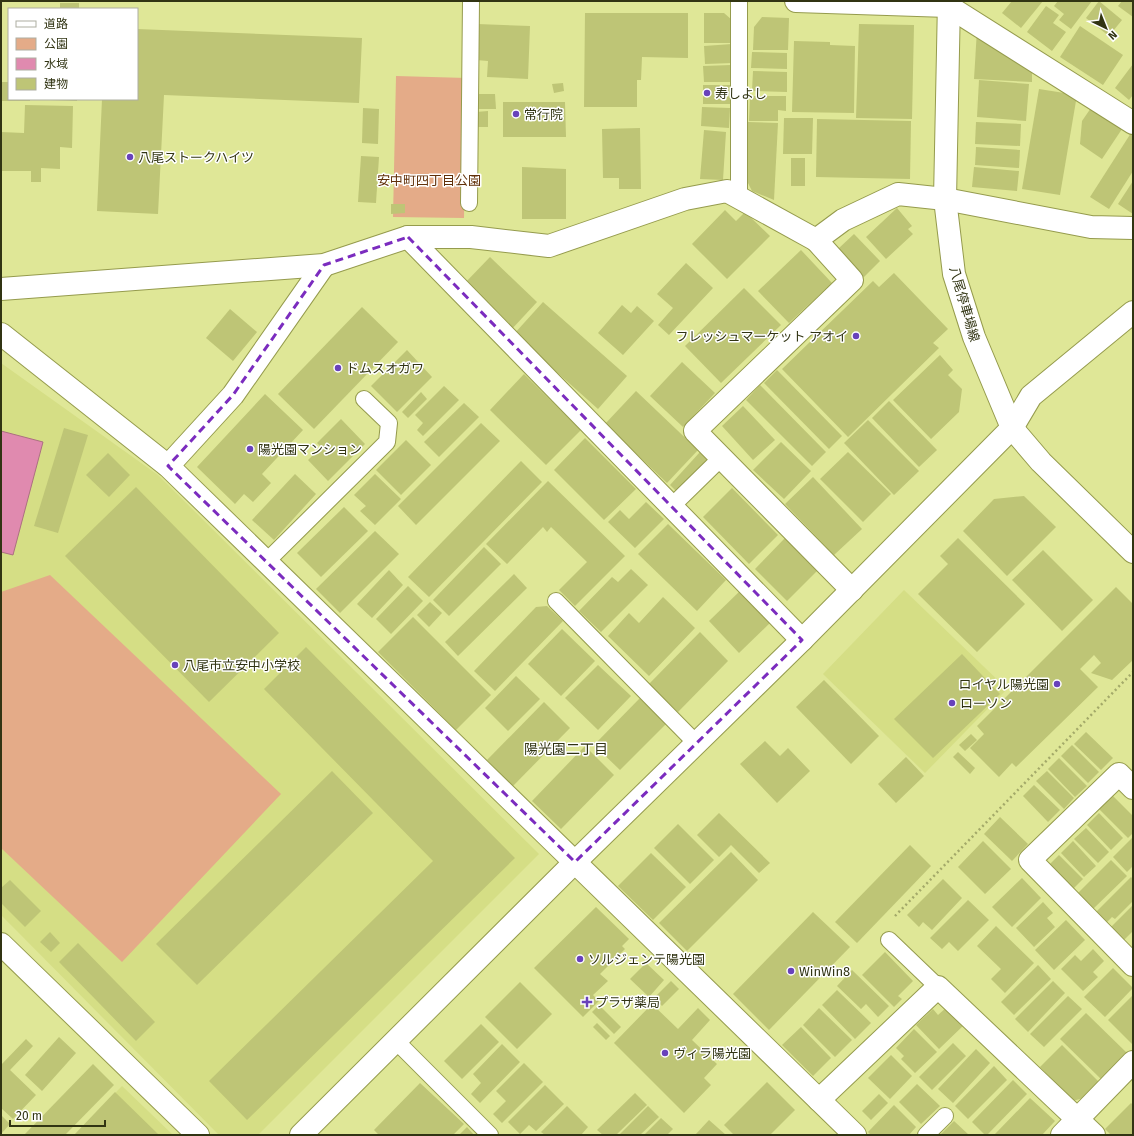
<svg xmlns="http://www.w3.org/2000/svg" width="1134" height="1136" viewBox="0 0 1134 1136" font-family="'Fira Sans','Noto Sans JP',sans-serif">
	<rect width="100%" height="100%" fill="#dfe797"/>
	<!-- built -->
	<g fill="#d5de85">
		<path d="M1,363L158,475L539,854L258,1135H219L1,915Z"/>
		<path d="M904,590L1007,689L925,773L823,674Z"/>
		<path d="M122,1086L173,1135H75Z"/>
	</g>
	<!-- green -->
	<g fill="#e4ab88">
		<path d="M396,76L467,78L464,218L393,217Z"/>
		<path d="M50,575L281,794L122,962L1,848V592Z"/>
	</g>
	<!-- water -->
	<path fill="#e08aaf" stroke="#ac7080" d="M1,431L43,442L13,555L1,552Z"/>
	<!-- building -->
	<g fill="#bec576">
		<path d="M1012,1H1043L1021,28L1002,13Z"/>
		<path d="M1058,1H1092L1071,29L1059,20L1064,14L1054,6Z"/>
		<path d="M1099,1L1122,20L1109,36L1086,18Z"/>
		<path d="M1122,1H1133V17L1118,6Z"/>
		<rect x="60" y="3" width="19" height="6"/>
		<path d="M1046,6L1059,15L1053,23L1066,32L1052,51L1027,32Z"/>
		<path d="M585,13H688V58L642,57L641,80H637V107H584Z"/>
		<path d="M704,13H724L732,20L733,43H704Z"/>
		<path d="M762,17L789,18L788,50H753L754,27Z"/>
		<path d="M477,24L530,26L528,79L487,77L488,61L476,60Z"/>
		<path d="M859,24L914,25L912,119L856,118Z"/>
		<path d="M1080,26L1123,55L1103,85L1060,57Z"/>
		<path d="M137,29L362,38L359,103L164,95L158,214L97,211L102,99H137Z"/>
		<path d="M977,30L1032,65V82L974,79Z"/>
		<path d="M794,41L830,42V45L855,46L854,113L792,112Z"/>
		<path d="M732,44L733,63L705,64L704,46Z"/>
		<path d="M752,52L787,53V69L751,68Z"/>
		<path d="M1133,64V95L1129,100L1115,88Z"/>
		<path d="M731,65L732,82H704L703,66Z"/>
		<path d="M753,71L787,72V92L752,91Z"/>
		<path d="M979,80L1029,84L1026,121L977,117Z"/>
		<path d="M1,82H9V99H30V101H1Z"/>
		<path d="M563,83L564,91L554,93L552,84Z"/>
		<rect x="703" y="85" width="29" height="19"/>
		<path d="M1039,89L1077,95L1060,195L1022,189Z"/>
		<path d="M478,94H495L496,109H478Z"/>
		<path d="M750,96H786V111L778,110V121H749Z"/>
		<path d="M50,99H77V101L50,100Z"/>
		<path d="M503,102H565L566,137H503Z"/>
		<path d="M25,105L73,106L72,148L60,147V169L41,168V182H31V171H1V132L24,133Z"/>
		<path d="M1093,105L1124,126L1102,159L1080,144L1082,121Z"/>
		<path d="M702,107L730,108L729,128L701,126Z"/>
		<path d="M363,108L379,109L378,144L362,143Z"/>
		<path d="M488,111V127H475L476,112Z"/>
		<path d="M784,118H813L812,154H783Z"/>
		<path d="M817,119L911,121L910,179L816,177Z"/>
		<path d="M748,122L778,123L774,200L752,191L745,177Z"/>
		<path d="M976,122L1021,124L1020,146L975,144Z"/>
		<path d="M640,128L641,189H619V178H603L602,129Z"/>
		<path d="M704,130L726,132L723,180L700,179Z"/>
		<path d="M1131,133L1133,134V171L1109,209L1090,197Z"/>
		<path d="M976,147L1020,150L1019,168L975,165Z"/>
		<path d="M361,156L379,157L376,203L358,202Z"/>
		<rect x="791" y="158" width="14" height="28"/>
		<path d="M522,167L566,169V219H522Z"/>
		<path d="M974,167L1019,171L1017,191L972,187Z"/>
		<path d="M1133,181V214L1118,204Z"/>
		<path d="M391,204H405V213L391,214Z"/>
		<path d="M897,208L912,226L908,229L913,234L886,259L866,237Z"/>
		<path d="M725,210L736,221L745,212L770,236L727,279L692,244Z"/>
		<path d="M854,234L880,261L864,277L838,249Z"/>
		<path d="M801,250L832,283L789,323L758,291Z"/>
		<path d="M490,257L537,302L511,330L463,285Z"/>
		<path d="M686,263L713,288L669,335L658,325L673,308L657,294Z"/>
		<path d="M894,273L948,329L933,343L939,348L848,437L782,369L873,281L879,287Z"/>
		<path d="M744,288L781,325L721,383L685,346Z"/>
		<path d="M543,302L627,376L598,409L514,334Z"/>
		<path d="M622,305L631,313L637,306L654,321L623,355L598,333Z"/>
		<path d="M362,307L398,342L314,429L278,394Z"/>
		<path d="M230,309L257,332L233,361L206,338Z"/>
		<path d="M407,350L432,377L397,412L371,386Z"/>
		<path d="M940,355L953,370L948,375L962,389L959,412L931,439L893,400Z"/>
		<path d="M682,362L715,393L683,427L650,396Z"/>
		<path d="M777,370L842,436L829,449L764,383Z"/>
		<path d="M524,374L581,430L546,465L490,410Z"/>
		<path d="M760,385L826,452L812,466L746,400Z"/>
		<path d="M444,386L459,400L423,436L417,430L423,423L415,415Z"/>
		<path d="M636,391L698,450L667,483L605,424Z"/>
		<path d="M421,392L427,399L408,418L402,412Z"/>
		<path d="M265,394L303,430L262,474L271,483L253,502L244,494L235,504L197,467Z"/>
		<path d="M889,401L937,450L919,467L872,418Z"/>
		<path d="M464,403L479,417L439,457L424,442Z"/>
		<path d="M743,406L775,440L753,460L722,426Z"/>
		<path d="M341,419L365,444L328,481L308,460L321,447L317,443Z"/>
		<path d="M868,420L919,471L894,495L844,443Z"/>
		<path d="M481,423L500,441L416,525L398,506Z"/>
		<path d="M64,428L88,435L58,533L34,526Z"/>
		<path d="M585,438L636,489L604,520L554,470Z"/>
		<path d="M406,440L431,465L401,495L376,470Z"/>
		<path d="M781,442L811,471L784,499L753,470Z"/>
		<path d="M700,452L708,460L678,493L670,485Z"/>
		<path d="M848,452L891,494L863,522L820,479Z"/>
		<path d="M108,453L130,475L109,497L86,475Z"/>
		<path d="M521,461L542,482L429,597L408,577Z"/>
		<path d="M295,474L316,494L274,540L252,520Z"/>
		<path d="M375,474L401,499L375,525L360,511L366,506L354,495Z"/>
		<path d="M813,477L862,529L834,555L785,504Z"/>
		<path d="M548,481L625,556L575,606L559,590L587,562L551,527L547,532L543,527L507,564L486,544Z"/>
		<path d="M136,487L279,633L209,702L65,556Z"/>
		<path d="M732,488L778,535L749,564L703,517Z"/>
		<path d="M1024,496L1056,527L1007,576L963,531L994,499Z"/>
		<path d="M646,502L664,519L635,548L608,522L620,510L629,519Z"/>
		<path d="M344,507L368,531L321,577L297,553Z"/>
		<path d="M668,524L726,580L697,611L638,554Z"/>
		<path d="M375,531L399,554L340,613L316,589Z"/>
		<path d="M785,538L817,571L787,601L755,569Z"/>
		<path d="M958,538L1025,604L977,652L918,594L948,564L940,556Z"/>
		<path d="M484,547L501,564L449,616L433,600Z"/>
		<path d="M1043,550L1093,600L1062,631L1012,580Z"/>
		<path d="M631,569L648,585L601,632L579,611L612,577L618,582Z"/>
		<path d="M389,570L403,585L372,618L357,604Z"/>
		<path d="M514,574L527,588L458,656L445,642Z"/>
		<path d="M408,586L423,601L391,634L376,619Z"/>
		<path d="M1116,587L1133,604V660L1112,680L1091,673L1101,663L1094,655L1080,669L1098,687L1016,767L1012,763L999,777L970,748L984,734L977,726Z"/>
		<path d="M741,590L772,621L739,653L709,621Z"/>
		<path d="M663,597L695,628L649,676L608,636L629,613L639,623Z"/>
		<path d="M430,602L442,613L429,627L417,615Z"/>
		<path d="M547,606L563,621L495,691L474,671L536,607Z"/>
		<path d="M413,617L491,695L456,730L378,652Z"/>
		<path d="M562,629L595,661L561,696L528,664Z"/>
		<path d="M700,632L728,661L678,712L649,684Z"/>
		<path d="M306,647L515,858L247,1120L209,1081L433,861L264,689Z"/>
		<path d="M962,654L1000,694L933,758L894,719Z"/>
		<path d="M598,665L631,696L598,730L565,698Z"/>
		<path d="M516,676L540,699L508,731L485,708Z"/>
		<path d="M824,680L879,736L851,764L796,707Z"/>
		<path d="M640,698L666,724L620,770L594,745Z"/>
		<path d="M544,702L570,728L513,786L487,760Z"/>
		<path d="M1086,732L1113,758L1101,770L1074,744Z"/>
		<path d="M971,734L977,740L965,751L959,745Z"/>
		<path d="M765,741L780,756L788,748L810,771L777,803L740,764Z"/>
		<path d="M1072,745L1099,772L1088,783L1061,756Z"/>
		<path d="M585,746L614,775L561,829L532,801Z"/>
		<path d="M958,752L975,768L970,774L953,757Z"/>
		<path d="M906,757L924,776L896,803L878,784Z"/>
		<path d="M1059,758L1087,786L1075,797L1048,769Z"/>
		<path d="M332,771L373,813L197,985L156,944Z"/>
		<path d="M1047,771L1074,798L1064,809L1036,781Z"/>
		<path d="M1034,785L1060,810L1048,822L1023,796Z"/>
		<path d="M1113,796L1133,816V833L1128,838L1099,809Z"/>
		<path d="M719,813L770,863L759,873L731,845L719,857L697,835Z"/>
		<path d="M1099,813L1123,838L1111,850L1087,825Z"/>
		<path d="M1000,817L1028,844L1012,861L984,834Z"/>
		<path d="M678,824L714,860L690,884L654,848Z"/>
		<path d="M1086,828L1109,852L1098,863L1074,839Z"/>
		<path d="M1133,837V866L1127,872L1113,857Z"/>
		<path d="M983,841L1011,869L985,894L958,867Z"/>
		<path d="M1073,841L1096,866L1084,877L1061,853Z"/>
		<path d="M910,845L931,866L857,943L835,922Z"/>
		<path d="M731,852L758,880L687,951L659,923Z"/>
		<path d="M651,853L686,887L653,920L618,886Z"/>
		<path d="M1059,855L1083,879L1071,891L1047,867Z"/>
		<path d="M1111,860L1127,876L1092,910L1077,894Z"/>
		<path d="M1131,877L1133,879V901L1115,919L1112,917L1105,924L1095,913Z"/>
		<path d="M1022,878L1041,898L1012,927L992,907Z"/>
		<path d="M943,879L962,898L932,930L923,922L919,927L907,915Z"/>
		<path d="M10,880L41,911L25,927L1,903V888Z"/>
		<path d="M968,900L989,920L958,951L949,942L942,949L930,938Z"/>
		<path d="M1043,902L1053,913L1047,918L1055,927L1034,947L1016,928Z"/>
		<path d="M1133,905V931L1122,942L1109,929Z"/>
		<path d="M596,907L629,939L622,946L625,949L600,974L608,981L593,995L599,1001L583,1017L534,968Z"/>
		<path d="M813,912L850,947L769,1030L733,994Z"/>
		<path d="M1066,920L1085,940L1054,970L1035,950Z"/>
		<path d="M996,926L1034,963L1005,993L991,979L1001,969L977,946Z"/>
		<path d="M50,932L60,943L51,952L40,942Z"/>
		<path d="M78,943L155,1022L136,1041L59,962Z"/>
		<path d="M1093,949L1104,961L1093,972L1098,977L1083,991L1061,969L1075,955L1081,961Z"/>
		<path d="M885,952L913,981L898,996L902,999L894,1007L862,975Z"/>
		<path d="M646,963L664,980L649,997L630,979Z"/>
		<path d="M1038,965L1051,979L1014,1015L1001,1002Z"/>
		<path d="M1113,968L1133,988L1105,1017L1084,997Z"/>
		<path d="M852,970L889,1006L878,1017L866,1004L861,1009L837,986Z"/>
		<path d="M671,981L679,989L662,1006L654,998Z"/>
		<path d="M1053,981L1065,993L1028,1032L1015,1019Z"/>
		<path d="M520,982L552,1014L517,1049L485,1017Z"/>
		<path d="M837,990L871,1023L855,1039L822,1005Z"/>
		<path d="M1133,995V1045L1108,1020Z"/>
		<path d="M1068,996L1082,1009L1044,1047L1030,1034Z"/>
		<path d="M652,1004L678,1029L698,1008L710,1020L692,1040L717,1064L704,1078L711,1085L684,1113L614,1043Z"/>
		<path d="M599,1005L621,1027L614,1034L592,1012Z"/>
		<path d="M947,1007L965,1024L939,1049L916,1025L933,1009L938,1015Z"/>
		<path d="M819,1008L852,1040L835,1057L803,1025Z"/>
		<path d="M1086,1013L1128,1054L1102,1080L1060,1039Z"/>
		<path d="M597,1023L610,1036L606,1040L593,1027Z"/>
		<path d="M481,1024L499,1042L462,1079L444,1061Z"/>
		<path d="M801,1027L831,1058L813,1076L782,1045Z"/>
		<path d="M914,1029L937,1052L915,1073L901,1059L904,1056L896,1048Z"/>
		<path d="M59,1037L76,1053L42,1091L25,1075Z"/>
		<path d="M26,1039L33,1046L10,1070L36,1095L13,1119L1,1108V1065Z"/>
		<path d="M953,1043L966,1056L932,1090L919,1077Z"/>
		<path d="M502,1044L520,1062L480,1103L471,1094L481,1083L473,1074Z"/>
		<path d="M1062,1045L1099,1082L1083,1098L1073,1101L1040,1067Z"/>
		<path d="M976,1049L990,1063L953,1103L938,1089Z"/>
		<path d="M891,1055L912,1076L890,1099L868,1078Z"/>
		<path d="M524,1063L543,1082L502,1123L493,1114L506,1101L496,1091Z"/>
		<path d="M93,1064L114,1085L65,1135H24Z"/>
		<path d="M994,1066L1007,1080L968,1119L955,1106Z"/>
		<path d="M1013,1080L1027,1094L987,1135H985L972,1122Z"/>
		<path d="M767,1082L795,1110L770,1135H734L724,1125Z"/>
		<path d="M420,1083L464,1124L453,1135H441L440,1134L438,1135H379L374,1130Z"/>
		<path d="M917,1084L940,1106L921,1124L899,1102Z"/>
		<path d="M545,1085L564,1104L536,1131L529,1125L520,1134L508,1122Z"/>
		<path d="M115,1092L159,1135H74Z"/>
		<path d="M635,1093L647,1105L616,1135H603L597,1130Z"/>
		<path d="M879,1094L888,1103L871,1120L862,1111Z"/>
		<path d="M1030,1098L1055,1121L1042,1135H994Z"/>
		<path d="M1131,1103L1133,1105V1135H1111L1105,1129Z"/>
		<path d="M894,1105L916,1127L909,1135H871L868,1132Z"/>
		<path d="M567,1106L588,1127L581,1135H545L541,1132Z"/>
		<path d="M648,1106L659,1117L640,1135H619Z"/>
		<path d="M1,1115L10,1124L1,1134Z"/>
		<path d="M661,1118L673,1129L667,1135H644Z"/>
		<path d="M709,1120L726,1135H695Z"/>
		<path d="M954,1121L969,1135H940Z"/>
		<path d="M467,1127L474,1135H459Z"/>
	</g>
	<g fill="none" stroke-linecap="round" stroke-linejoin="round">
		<defs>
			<g id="lane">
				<path d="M739,1V197"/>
				<path d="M469,203L471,1"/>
				<path d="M672,506L721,458"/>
				<path d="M266,562L387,442L389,423L364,399"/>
				<path d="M556,601L696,743"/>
				<path d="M889,940L938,987"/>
				<path d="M396,1041L490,1135"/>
				<path d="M926,1135L945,1116"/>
			</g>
			<g id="street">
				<path d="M796,1L948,6L1133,123"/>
				<path d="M408,237L802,640"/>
				<path d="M816,240L852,280L695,431L852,590"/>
				<path d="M1,289L324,265L408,237H471L549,246L685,199L727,191L816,240L843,220L898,194L945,199L1091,227L1133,228"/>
				<path d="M1,334L168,466L855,1135"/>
				<path d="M1012,428L1031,396L1133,312"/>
				<path d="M168,466L233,395L324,265"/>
				<path d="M1133,788L1119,774L1030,860L1133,965"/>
				<path d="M1,944L198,1135"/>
				<path d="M819,1100L938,987L1094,1135"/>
				<path d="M1062,1135L1133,1062"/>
			</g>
			<g id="secondary">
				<path d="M949,1L945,199L954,274L974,337L1012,428L1041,462L1133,552"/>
				<path d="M301,1135L575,862L802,640L1012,428"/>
			</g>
		</defs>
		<!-- lane casing -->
		<use href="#lane" stroke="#959b4d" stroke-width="18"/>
		<!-- street casing -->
		<use href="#street" stroke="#959b4d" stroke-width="24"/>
		<!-- secondary casing -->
		<use href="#secondary" stroke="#959b4d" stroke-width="24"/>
		<!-- path -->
		<path stroke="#a3a969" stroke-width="2.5" stroke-dasharray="2 3" stroke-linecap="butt" d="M895,916L1133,672"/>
		<!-- lane -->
		<use href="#lane" stroke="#fff" stroke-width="16"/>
		<!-- street -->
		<use href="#street" stroke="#fff" stroke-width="22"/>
		<!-- secondary -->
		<use href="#secondary" stroke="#fff" stroke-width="22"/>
	</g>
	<!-- marked area -->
	<path fill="none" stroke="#7b2cbf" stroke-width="3" stroke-dasharray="8 5" stroke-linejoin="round" d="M408,237L802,640L575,862L168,466L233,395L324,265Z"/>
	<!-- markers -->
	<g fill="#6842bb" stroke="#fff" stroke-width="1.5">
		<circle cx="707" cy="93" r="4"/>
		<circle cx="516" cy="114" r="4"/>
		<circle cx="130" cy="157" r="4"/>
		<circle cx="856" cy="336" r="4"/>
		<circle cx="338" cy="368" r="4"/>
		<circle cx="250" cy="449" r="4"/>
		<circle cx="175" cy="665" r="4"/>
		<circle cx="1057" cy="684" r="4"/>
		<circle cx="952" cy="703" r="4"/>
		<circle cx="580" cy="959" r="4"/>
		<circle cx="791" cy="971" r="4"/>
		<path d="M585 996h4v4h4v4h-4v4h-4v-4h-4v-4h4z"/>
		<circle cx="665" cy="1053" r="4"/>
	</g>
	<g text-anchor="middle" stroke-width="3" stroke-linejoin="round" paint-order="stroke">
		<!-- poi labels -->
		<g font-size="13" fill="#313413" stroke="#fff" text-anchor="start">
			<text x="715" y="98">寿しよし</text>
			<text x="524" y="119">常行院</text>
			<text x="138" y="162">八尾ストークハイツ</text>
			<text x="848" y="341" text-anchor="end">フレッシュマーケット アオイ</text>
			<text x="346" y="373">ドムスオガワ</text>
			<text x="258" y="454">陽光園マンション</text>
			<text x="183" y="670">八尾市立安中小学校</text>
			<text x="1049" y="689" text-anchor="end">ロイヤル陽光園</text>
			<text x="960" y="708">ローソン</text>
			<text x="588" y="964">ソルジェンテ陽光園</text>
			<text x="799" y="976">WinWin8</text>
			<text x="595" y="1007">プラザ薬局</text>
			<text x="673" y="1058">ヴィラ陽光園</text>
		</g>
		<!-- park labels -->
		<g font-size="13" fill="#613009" stroke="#fff">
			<text x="429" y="185">安中町四丁目公園</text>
		</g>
		<!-- street labels -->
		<g font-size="13" fill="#313413" stroke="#fff">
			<text transform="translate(965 304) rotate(74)" y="5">八尾停車場線</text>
		</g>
		<!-- neighbourhood labels -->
		<g font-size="14" fill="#313413" stroke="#fff">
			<text x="566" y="754">陽光園二丁目</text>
		</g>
	</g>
	<!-- border -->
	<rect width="1134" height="1136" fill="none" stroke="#313413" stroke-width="4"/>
	<!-- legend -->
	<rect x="8" y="8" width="130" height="92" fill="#ffffff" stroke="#adaea1"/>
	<rect x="16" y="21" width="20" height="6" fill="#ffffff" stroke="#adaea1"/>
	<text x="44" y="28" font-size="12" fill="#313413">道路</text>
	<rect x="16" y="38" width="20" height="12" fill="#e4ab88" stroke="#adaea1"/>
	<text x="44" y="48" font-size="12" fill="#313413">公園</text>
	<rect x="16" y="58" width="20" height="12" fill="#e08aaf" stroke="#adaea1"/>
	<text x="44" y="68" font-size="12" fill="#313413">水域</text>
	<rect x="16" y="78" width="20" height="12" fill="#bec576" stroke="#adaea1"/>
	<text x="44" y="88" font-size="12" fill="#313413">建物</text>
	<!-- north arrow -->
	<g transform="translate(1106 28) rotate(137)" stroke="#ffffff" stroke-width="3" paint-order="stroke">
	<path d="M0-3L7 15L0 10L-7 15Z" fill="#313413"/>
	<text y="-6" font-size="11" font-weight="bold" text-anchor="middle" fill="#313413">N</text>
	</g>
	<!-- scale -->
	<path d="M10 1120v6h95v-6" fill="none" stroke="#313413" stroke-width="2"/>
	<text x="16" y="1120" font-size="12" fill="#313413" stroke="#ffffff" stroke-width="3" paint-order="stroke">20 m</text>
</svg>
